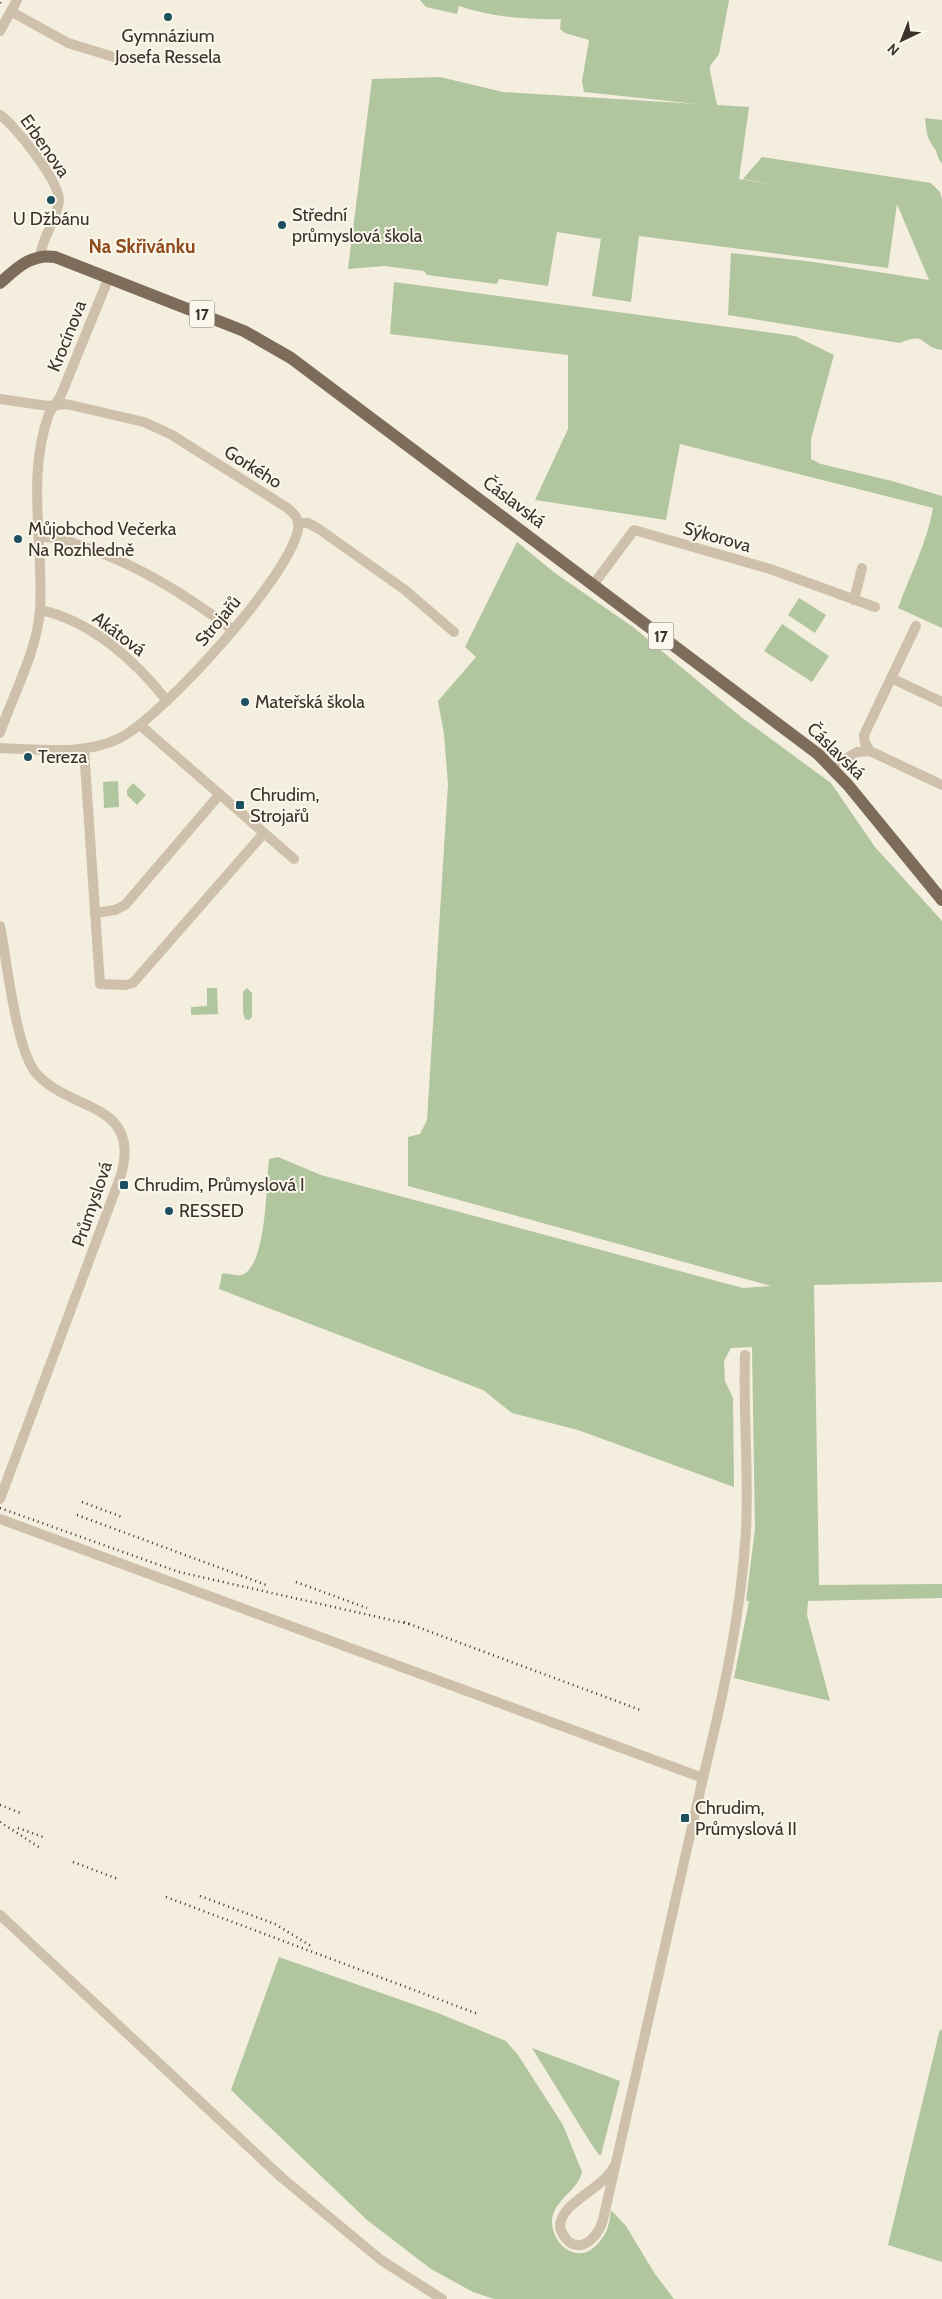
<svg xmlns="http://www.w3.org/2000/svg" width="942" height="2299" viewBox="0 0 942 2299" font-family="Cabin,sans-serif">
	<rect width="100%" height="100%" fill="#f4eedf"/>
	<!-- green -->
	<g fill="#b1c59e">
		<path d="M420,0H729L719,54L710,66V71L717,105L749,107L739,179L782,186L743,179L762,157L931,183L940,192L942,200V350C919,347 928,331 900,343L728,315L731,253L814,262L929,280L897,204L888,268L639,236L631,302L592,296L601,239L557,232L548,286L499,279L497,284L427,275L424,271L384,266L348,269L372,79L440,77L503,92L697,104L584,92L582,81L589,40L565,33L560,29L561,19C529,20 491,17 459,6L457,14L426,7Z"/>
		<path d="M925,118L942,120V163C937,159 938,154 935,149C926,136 927,134 925,118Z"/>
		<path d="M394,282L795,336L834,355L811,439V459L821,464L892,481L942,496V628L898,608C910,574 927,543 933,508L680,444L666,520L535,500L568,429V355L390,334Z"/>
		<path d="M517,542L555,573L633,627L741,717L831,783L875,847L942,921V1282L814,1285L819,1585L942,1584V1598L808,1601L807,1615L830,1701L734,1678L749,1601H746L755,1529L752,1347L731,1348L724,1361L725,1381L733,1398L734,1487L578,1430L512,1413L483,1390L219,1289L222,1274C229,1272 237,1278 244,1274C267,1261 266,1184 269,1159L278,1157L321,1175L743,1288L771,1286L408,1186V1137L420,1134L427,1120L448,784L444,734L438,701L476,657L465,647Z"/>
		<path d="M799,598L826,615L815,633L788,615Z"/>
		<path d="M782,624L829,656L812,682L764,651Z"/>
		<path d="M118,781L119,807L104,808L103,782Z"/>
		<path d="M133,783L146,795L137,805L127,795V790Z"/>
		<path d="M207,988H217L218,1014L191,1015V1007L207,1006Z"/>
		<path d="M247,988L252,993V1017L249,1020L245,1019L243,1013V992Z"/>
		<path d="M279,1957L438,2013L506,2041L518,2055L563,2125L582,2172C578,2191 553,2200 552,2221C552,2237 564,2255 583,2253C592,2252 602,2240 606,2232C609,2226 610,2217 611,2210L626,2226L655,2274L674,2299H494L473,2292L431,2269L367,2220L231,2090Z"/>
		<path d="M940,2029L942,2031V2262L888,2245Z"/>
		<path d="M532,2048L620,2081L601,2155H599L590,2142Z"/>
	</g>
	<g fill="none" stroke-linecap="round" stroke-linejoin="round">
		<!-- minor -->
		<g stroke="#cec0aa" stroke-width="10">
			<path d="M12,12L68,43L120,59"/>
			<path d="M0,31L17,0"/>
			<path d="M0,115C15,125 60,182 59,201C57,218 43,236 40,256"/>
			<path d="M0,399L48,406L66,404L144,422L172,435L286,507C294,513 300,519 298,529C291,575 162,717 120,738C84,756 39,749 0,748"/>
			<path d="M298,523H308L319,529L405,590L454,632"/>
			<path d="M40,537C57,536 72,543 88,548C142,567 187,596 233,630"/>
			<path d="M593,585L634,530L770,569L875,607"/>
			<path d="M854,600L862,568"/>
			<path d="M40,610C90,620 136,661 167,701"/>
			<path d="M891,678L942,702"/>
			<path d="M140,725L294,859"/>
			<path d="M0,733C13,695 37,651 40,610C44,546 26,476 49,414C52,407 58,402 61,395L109,277"/>
			<path d="M84,749L100,984L125,985L133,983L264,833"/>
			<path d="M870,751L865,743L864,735L916,626"/>
			<path d="M840,762L857,752L870,751L942,785"/>
			<path d="M95,913L115,910L125,905L220,794"/>
			<path d="M0,926C7,961 16,1050 36,1073C69,1112 142,1101 121,1175L0,1499"/>
			<path d="M0,1519L703,1778L603,2220C596,2243 572,2259 560,2228C559,2202 601,2192 615,2165"/>
			<path d="M703,1778C723,1696 741,1615 746,1531C749,1472 743,1414 745,1355"/>
			<path d="M0,1915L281,2177L381,2260L442,2299"/>
		</g>
		<!-- major -->
		<path stroke="#7d6c5a" stroke-width="12" d="M0,283C16,269 31,253 55,257L244,331L291,358L818,754L848,785L942,900"/>
		<!-- rail -->
		<g stroke="#3b322a" stroke-width="2.5" stroke-dasharray="1 4" stroke-linecap="butt">
			<path d="M0,3L2,0"/>
			<path d="M82,1502L122,1517"/>
			<path d="M0,1508L179,1572L409,1624"/>
			<path d="M77,1515L269,1586"/>
			<path d="M296,1582L367,1608"/>
			<path d="M404,1622L643,1711"/>
			<path d="M0,1805L23,1814"/>
			<path d="M0,1822L42,1849"/>
			<path d="M18,1828L46,1838"/>
			<path d="M73,1862L118,1879"/>
			<path d="M200,1896L275,1924L311,1946"/>
			<path d="M166,1897L478,2014"/>
		</g>
	</g>
	<!-- markers -->
	<g fill="#1c4f5f" stroke="#fbf7ec" stroke-width="2">
		<circle cx="168" cy="17" r="5"/>
		<circle cx="51" cy="200" r="5"/>
		<circle cx="282" cy="225" r="5"/>
		<circle cx="18" cy="539" r="5"/>
		<circle cx="245" cy="702" r="5"/>
		<circle cx="28" cy="757" r="5"/>
		<rect x="235" y="800" width="10" height="10" rx="2.5"/>
		<rect x="119" y="1180" width="10" height="10" rx="2.5"/>
		<circle cx="169" cy="1211" r="5"/>
		<rect x="680" y="1813" width="10" height="10" rx="2.5"/>
	</g>
	<g text-anchor="middle" stroke-width="4" stroke-linejoin="round" paint-order="stroke">
		<!-- shield labels -->
		<g fill="#fbf7ec" stroke="#756d64" stroke-width="1">
			<rect x="189.5" y="300.5" width="25" height="27" rx="4"/>
			<rect x="648.5" y="622.5" width="25" height="27" rx="4"/>
		</g>
		<g font-size="16" font-weight="bold" fill="#3b322a">
			<text x="202" y="320">17</text>
			<text x="661" y="642">17</text>
		</g>
		<!-- poi labels -->
		<g font-size="18" fill="#3b322a" stroke="#fbf7ec" text-anchor="start">
			<text x="168" y="42" text-anchor="middle">Gymnázium<tspan x="168" dy="21">Josefa Ressela</tspan></text>
			<text x="292" y="221">Střední<tspan x="292" dy="21">průmyslová škola</tspan></text>
			<text x="51" y="225" text-anchor="middle">U Džbánu</text>
			<text x="28" y="535">Můjobchod Večerka<tspan x="28" dy="21">Na Rozhledně</tspan></text>
			<text x="255" y="708">Mateřská škola</text>
			<text x="38" y="763">Tereza</text>
			<text x="250" y="801">Chrudim,<tspan x="250" dy="21">Strojařů</tspan></text>
			<text x="134" y="1191">Chrudim, Průmyslová I</text>
			<text x="179" y="1217">RESSED</text>
			<text x="695" y="1814">Chrudim,<tspan x="695" dy="21">Průmyslová II</tspan></text>
		</g>
		<!-- street labels -->
		<g font-size="18" fill="#3b322a" stroke="#fbf7ec">
			<text transform="translate(45 146) rotate(55)" y="6">Erbenova</text>
			<text transform="translate(67 336) rotate(-68)" y="6">Krocínova</text>
			<text transform="translate(253 467) rotate(32)" y="6">Gorkého</text>
			<text transform="translate(514 502) rotate(37)" y="6">Čáslavská</text>
			<text transform="translate(717 537) rotate(16)" y="6">Sýkorova</text>
			<text transform="translate(218 621) rotate(-50)" y="6">Strojařů</text>
			<text transform="translate(119 634) rotate(37)" y="6">Akátová</text>
			<text transform="translate(836 751) rotate(44)" y="6">Čáslavská</text>
			<text transform="translate(92 1204) rotate(-71)" y="6">Průmyslová</text>
		</g>
		<!-- neighbourhood labels -->
		<g font-size="19" font-weight="bold" fill="#8f4c1e" stroke="#fbf7ec">
			<text x="142" y="253">Na Skřivánku</text>
		</g>
	</g>
	<!-- north arrow -->
	<g transform="translate(902 40) rotate(223)" stroke="#fbf7ec" stroke-width="4" paint-order="stroke">
	<path d="M0-4L9 19L0 12L-9 19Z" fill="#3b322a"/>
	<text y="-8" font-size="14" font-weight="bold" text-anchor="middle" fill="#3b322a">N</text>
	</g>
</svg>
